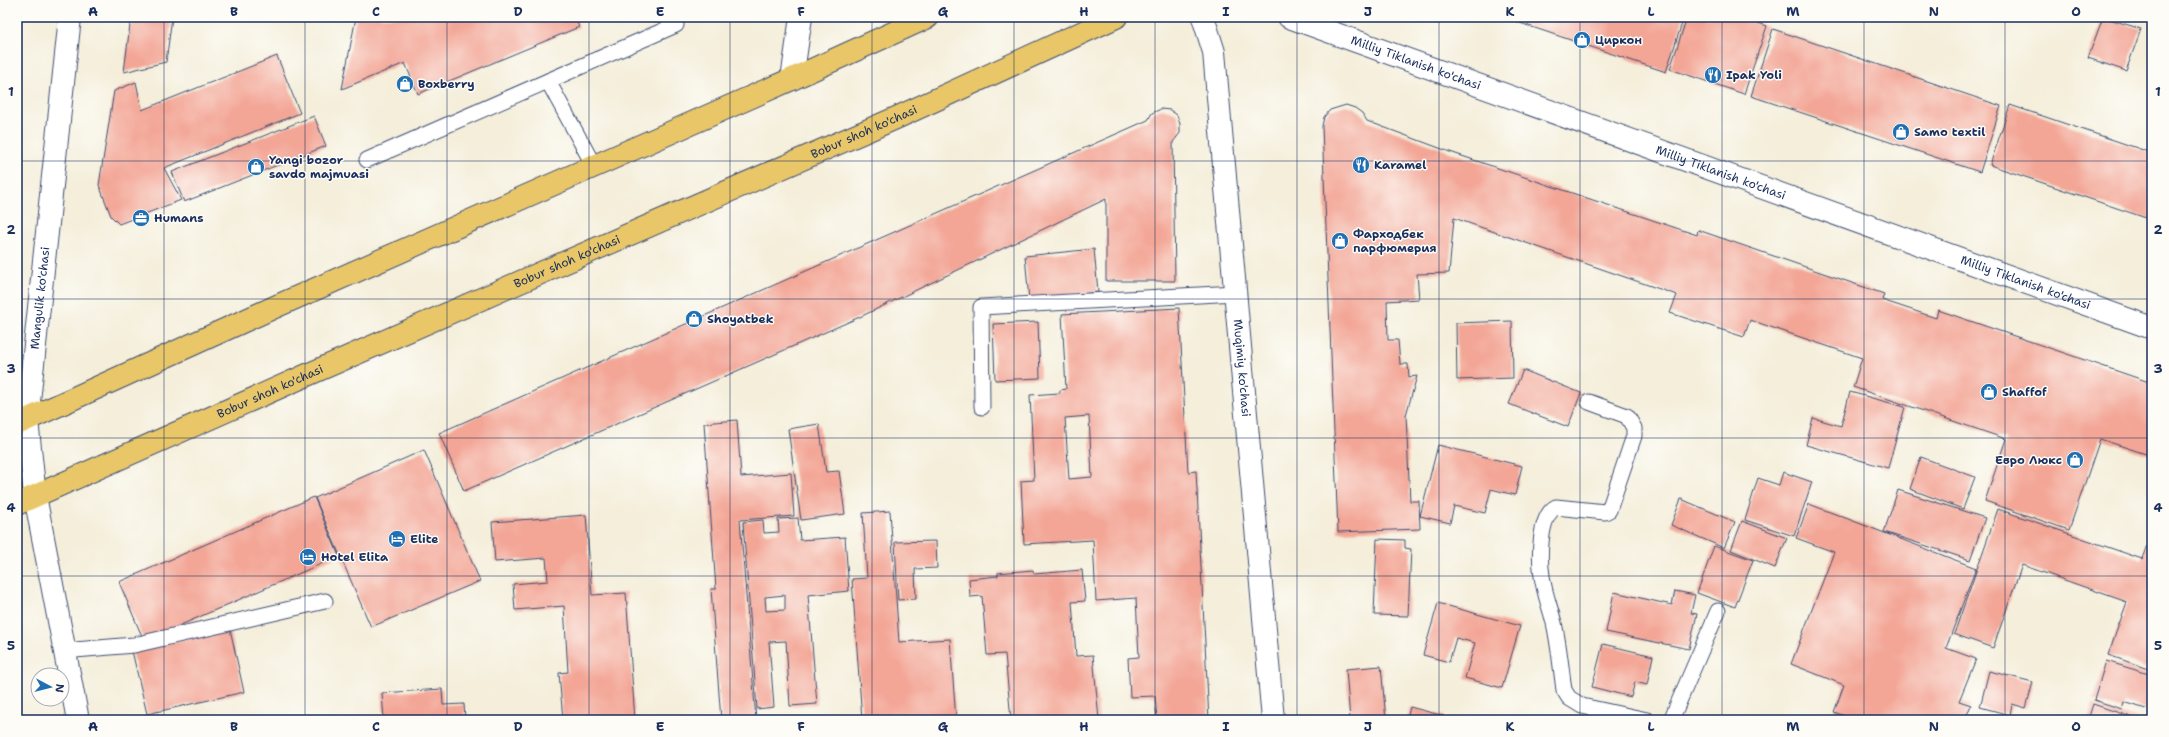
<svg xmlns="http://www.w3.org/2000/svg" width="2169" height="737" viewBox="0 0 2169 737" font-family="'Shantell Sans',sans-serif">
	<rect width="100%" height="100%" fill="#fdfcf7"/>
	<filter id="ink" filterUnits="userSpaceOnUse"><feTurbulence type="fractalNoise" baseFrequency=".025" numOctaves="2"/><feDisplacementMap in="SourceGraphic" scale="8" xChannelSelector="R" yChannelSelector="G"/><feConvolveMatrix kernelMatrix="1 2 1 2 8 2 1 2 1" color-interpolation-filters="sRGB"/></filter>
	<filter id="wash" filterUnits="userSpaceOnUse"><feTurbulence type="fractalNoise" baseFrequency=".012" numOctaves="4" result="noise"/><feDisplacementMap in="SourceGraphic" scale="16" xChannelSelector="R" yChannelSelector="G"/><feGaussianBlur stdDeviation="0.9" result="paint"/><feColorMatrix in="noise" values="0 0 0 0 0 0 0 0 0 0 0 0 0 0 0 0 0 1.4 0 .05"/><feComposite in="paint" operator="in"/></filter>
	<g filter="url(#wash)">
		<rect width="100%" height="100%" fill="#f4eeda"/>
		<g id="blocks">
			<!-- building -->
			<g fill="#f3a696" fill-rule="evenodd">
				<path d="M131,17H172L166,62L124,72Z"/>
				<path d="M356,17H575L579,27L418,94L405,63L342,89Z"/>
				<path d="M1519,17H1684L1666,72L1517,22Z"/>
				<path d="M1687,17H1741L1767,26L1744,94L1670,69Z"/>
				<path d="M2103,17L2141,29L2126,71L2088,58Z"/>
				<path d="M1773,29L2001,106L1980,172L1751,96Z"/>
				<path d="M277,56L300,113L164,168L181,200L119,224L111,216L99,185L114,91L136,82L142,110Z"/>
				<path d="M1346,105L1355,108L1362,113L1367,121L1450,152L1697,235L1698,230L1884,294L1882,300L1936,318L1938,310L2152,383V456L2100,439L2069,530L1985,501L2006,439L1853,387L1862,358L1750,320L1744,337L1670,313L1677,295L1454,218L1449,273L1417,274L1419,299L1387,301L1388,340H1398L1400,364H1408L1409,377L1417,376L1406,415L1410,501H1419L1420,529L1338,532L1322,126L1324,117L1330,110Z"/>
				<path d="M2010,105L2152,153V220L1990,165Z"/>
				<path d="M1161,109L1170,110L1177,115L1180,124V133L1173,142L1175,281H1106V199L862,316L464,491L439,433L1148,120L1152,113Z"/>
				<path d="M314,116L326,146L184,202L172,172Z"/>
				<path d="M1094,249L1098,292L1029,300L1025,256Z"/>
				<path d="M1179,308L1188,472L1196,471L1209,720H1157L1155,696L1130,697L1128,658L1139,657L1136,598L1096,601L1093,540L1024,544L1021,481L1034,480L1030,395L1060,393V390L1066,389L1062,314ZM1089,416L1092,477L1069,479L1065,418Z"/>
				<path d="M1512,321L1513,378L1457,380L1456,323Z"/>
				<path d="M1038,322L1040,378L995,380L993,324Z"/>
				<path d="M1523,370L1581,393L1568,427L1509,404Z"/>
				<path d="M1850,392L1905,407L1888,468L1806,445L1813,418L1841,426Z"/>
				<path d="M737,420L741,477L791,473L794,516L740,520L756,720H721L711,589H716L704,423Z"/>
				<path d="M819,424L826,472L839,471L845,514L801,520L788,429Z"/>
				<path d="M1438,445L1522,466L1515,495L1491,489L1485,513L1454,506L1450,523L1420,516Z"/>
				<path d="M424,450L480,581L371,627L315,498Z"/>
				<path d="M1921,457L1975,477L1963,509L1910,489Z"/>
				<path d="M1783,472L1812,482L1794,536L1745,520L1758,478L1779,485Z"/>
				<path d="M1898,490L1985,518L1970,560L1884,532Z"/>
				<path d="M314,497L339,556L144,641L119,582Z"/>
				<path d="M1681,499L1735,522L1724,548L1671,525Z"/>
				<path d="M1809,504L1976,568L1946,648L1976,659L1959,701L1971,705L1965,720H1855L1834,712L1844,685L1791,664L1834,552L1796,538Z"/>
				<path d="M1998,509L2142,559L2148,542L2152,543V670L2108,655L2127,602L2022,565L1993,648L1954,634Z"/>
				<path d="M890,511L899,642L950,639L956,720H862L852,579L867,578L863,513Z"/>
				<path d="M586,515L592,595L626,593L635,720H563L559,673L568,672L564,606L515,610L513,584L548,581L546,558L495,562L492,522Z"/>
				<path d="M798,518L800,540L845,537L849,591L808,595L817,704L790,706L786,641L769,642L774,707L757,709L743,522L763,520L764,533L779,532L778,519ZM785,595V610L766,611L765,597Z"/>
				<path d="M1742,521L1787,538L1775,568L1731,550Z"/>
				<path d="M1377,539L1405,540V548L1411,549L1408,616L1374,615Z"/>
				<path d="M936,541L937,568L915,569L916,599L898,600L895,542Z"/>
				<path d="M1714,546L1753,560L1735,607L1697,593Z"/>
				<path d="M1033,570L1034,574L1082,570L1085,601L1072,602L1076,656L1093,655L1099,720H1011L1005,654L987,655L982,596L970,597L969,579L998,576V573Z"/>
				<path d="M1675,591L1695,595L1691,613L1697,614L1689,649L1606,632L1614,592L1672,605Z"/>
				<path d="M1438,603L1520,626L1502,688L1465,678L1475,643L1456,638L1449,662L1423,655Z"/>
				<path d="M230,629L244,692L147,714L132,651Z"/>
				<path d="M1603,644L1653,656L1647,685L1635,682L1631,697L1592,687Z"/>
				<path d="M2106,661L2152,675V711L2124,702L2122,709L2094,700Z"/>
				<path d="M1381,666L1386,720H1350L1346,669Z"/>
				<path d="M1989,671L2033,682L2026,708L2012,704L2010,715L1980,707Z"/>
				<path d="M442,689L443,705L464,704L465,720H384L382,693Z"/>
				<path d="M2093,704L2140,720H2088Z"/>
				<path d="M1410,707L1444,716L1443,720H1407Z"/>
			</g>
		</g>
	</g>
	<g filter="url(#ink)">
		<use href="#blocks" fill-opacity="0" stroke="#3c4c71" stroke-width="1"/>
		<g fill="none" stroke-linecap="round" stroke-linejoin="round">
			<defs>
				<g id="service">
					<path d="M548,81L594,166"/>
					<path d="M367,160L676,25"/>
					<path d="M1589,402L1627,416L1634,428V436L1609,510L1605,512L1556,507C1539,516 1539,558 1542,576C1544,592 1550,607 1554,623C1559,645 1561,668 1564,690L1569,698L1582,706L1647,720"/>
					<path d="M982,407L981,307L1236,293"/>
					<path d="M63,651L134,645L325,601"/>
					<path d="M1671,720L1718,611"/>
				</g>
				<g id="minor">
					<path id="s1" d="M35,496L27,420L70,17"/>
				</g>
				<g id="tertiary">
					<path id="s2" d="M1203,17L1214,52L1273,720"/>
					<path id="s3" d="M1289,17L2152,328"/>
					<path d="M792,79L801,17"/>
					<path d="M35,496L78,720"/>
				</g>
				<g id="primary">
					<path d="M17,424L277,306L792,79L928,17"/>
					<path id="s4" d="M17,504L307,375L896,118L1116,17"/>
				</g>
			</defs>
			<!-- service casing -->
			<use href="#service" stroke="#3c4c71" stroke-width="17"/>
			<!-- minor casing -->
			<use href="#minor" stroke="#3c4c71" stroke-width="24"/>
			<!-- tertiary casing -->
			<use href="#tertiary" stroke="#3c4c71" stroke-width="24"/>
			<!-- primary casing -->
			<use href="#primary" stroke="#3c4c71" stroke-width="24"/>
			<!-- service -->
			<use href="#service" stroke="#fff" stroke-width="15"/>
			<!-- minor -->
			<use href="#minor" stroke="#fff" stroke-width="22"/>
			<!-- tertiary -->
			<use href="#tertiary" stroke="#fff" stroke-width="22"/>
			<!-- primary -->
			<use href="#primary" stroke="#e9c769" stroke-width="22"/>
		</g>
	</g>
	<!-- grid -->
	<path fill="none" stroke="#1b2f5e" stroke-width="1" stroke-opacity="0.55" d="M164,17V720M305,17V720M447,17V720M589,17V720M730,17V720M872,17V720M1014,17V720M1155,17V720M1297,17V720M1439,17V720M1580,17V720M1722,17V720M1864,17V720M2005,17V720M17,161H2152M17,299H2152M17,438H2152M17,576H2152"/>
	<!-- icons -->
	<defs>
		<symbol id="shop-disc" viewBox="-11 -11 22 22"><circle r="9.5" fill="#1f6fb2" stroke="#fdfcf7"/><path d="M-5-2.5h2.3a2.7 3.5 0 0 1 5.4 0H5L5.5 6h-11ZM-1.5-2.5h3a1.5 2.3 0 0 0-3 0Z" fill="#fff"/></symbol>
		<symbol id="restaurant-disc" viewBox="-11 -11 22 22"><circle r="9.5" fill="#1f6fb2" stroke="#fdfcf7"/><path d="M-5-6h1v4h1v-4h1v4h1v-4h1v5L-1.5 .5V6h-2V.5L-5-1ZM5-6V6H3V1.5H1.5Q1.5-4 5-6Z" fill="#fff"/></symbol>
		<symbol id="office-disc" viewBox="-11 -11 22 22"><circle r="9.5" fill="#1f6fb2" stroke="#fdfcf7"/><path d="M-6-3h4V-5.5h4V-3h4V5H-6ZM-1-4.5V-3h2v-1.5ZM-6 0V1H6V0Z" fill="#fff"/></symbol>
		<symbol id="hotel-disc" viewBox="-11 -11 22 22"><circle r="9.5" fill="#1f6fb2" stroke="#fdfcf7"/><path d="M-6-4.5h1.5V1H6V5H4.5V3h-9V5H-6ZM-4 0a1.8 1.8 0 1 1 3.6 0ZM.5 0V-2.5h3Q6-2.5 6 0Z" fill="#fff"/></symbol>
	</defs>
	<g fill-rule="evenodd">
		<use href="#shop-disc" x="1572" y="30" width="20" height="20"/>
		<use href="#restaurant-disc" x="1703" y="65" width="20" height="20"/>
		<use href="#shop-disc" x="395" y="74" width="20" height="20"/>
		<use href="#shop-disc" x="1891" y="122" width="20" height="20"/>
		<use href="#restaurant-disc" x="1351" y="155" width="20" height="20"/>
		<use href="#shop-disc" x="246" y="157" width="20" height="20"/>
		<use href="#office-disc" x="131" y="208" width="20" height="20"/>
		<use href="#shop-disc" x="1330" y="231" width="20" height="20"/>
		<use href="#shop-disc" x="684" y="309" width="20" height="20"/>
		<use href="#shop-disc" x="1979" y="382" width="20" height="20"/>
		<use href="#shop-disc" x="2065" y="450" width="20" height="20"/>
		<use href="#hotel-disc" x="387" y="529" width="20" height="20"/>
		<use href="#hotel-disc" x="298" y="547" width="20" height="20"/>
	</g>
	<g text-anchor="middle" stroke-width="3" stroke-linejoin="round" paint-order="stroke">
		<!-- poi labels -->
		<g font-size="12" font-weight="bold" fill="#1b2f5e" stroke="#fdfcf7" text-anchor="start">
			<text x="1595" y="44">Циркон</text>
			<text x="1726" y="79">Ipak Yoli</text>
			<text x="418" y="88">Boxberry</text>
			<text x="1914" y="136">Samo textil</text>
			<text x="269" y="164">Yangi bozor<tspan x="269" dy="14">savdo majmuasi</tspan></text>
			<text x="1374" y="169">Karamel</text>
			<text x="154" y="222">Humans</text>
			<text x="1353" y="238">Фарходбек<tspan x="1353" dy="14">парфюмерия</tspan></text>
			<text x="707" y="323">Shoyatbek</text>
			<text x="2002" y="396">Shaffof</text>
			<text x="2062" y="464" text-anchor="end">Евро Люкс</text>
			<text x="410" y="543">Elite</text>
			<text x="321" y="561">Hotel Elita</text>
		</g>
		<!-- street labels -->
		<g font-size="12" fill="#1b2f5e" stroke="#fdfcf7">
			<text dy="4" stroke="none"><textPath href="#s3" startOffset="135">Milliy Tiklanish ko'chasi</textPath></text>
			<text dy="4" stroke="none"><textPath href="#s4" startOffset="925">Bobur shoh ko'chasi</textPath></text>
			<text dy="4" stroke="none"><textPath href="#s3" startOffset="459">Milliy Tiklanish ko'chasi</textPath></text>
			<text dy="4" stroke="none"><textPath href="#s4" startOffset="601">Bobur shoh ko'chasi</textPath></text>
			<text dy="4" stroke="none"><textPath href="#s3" startOffset="783">Milliy Tiklanish ko'chasi</textPath></text>
			<text dy="4" stroke="none"><textPath href="#s1" startOffset="199">Mangulik ko'chasi</textPath></text>
			<text dy="4" stroke="none"><textPath href="#s2" startOffset="354">Muqimiy ko'chasi</textPath></text>
			<text dy="4" stroke="none"><textPath href="#s4" startOffset="277">Bobur shoh ko'chasi</textPath></text>
		</g>
	</g>
	<!-- margin -->
	<rect width="2169" height="737" fill="none" stroke="#fdfcf7" stroke-width="44"/>
	<!-- north arrow -->
	<g transform="translate(50 687) rotate(97)"><circle r="19" fill="#fdfcf7" stroke="#a3aaba"/>
	<path d="M0-3L7 15L0 10L-7 15Z" fill="#1f6fb2"/>
	<text y="-6" font-size="11" font-weight="bold" text-anchor="middle" fill="#1b2f5e">N</text>
	</g>
	<rect x="22" y="22" width="2125" height="693" fill="none" stroke="#1b2f5e" stroke-width="1.5"/>
	<g font-size="13" text-anchor="middle" font-weight="bold" fill="#1b2f5e">
		<text x="93" y="16">A</text>
		<text x="234" y="16">B</text>
		<text x="376" y="16">C</text>
		<text x="518" y="16">D</text>
		<text x="660" y="16">E</text>
		<text x="801" y="16">F</text>
		<text x="943" y="16">G</text>
		<text x="1084" y="16">H</text>
		<text x="1226" y="16">I</text>
		<text x="1368" y="16">J</text>
		<text x="1510" y="16">K</text>
		<text x="1651" y="16">L</text>
		<text x="1793" y="16">M</text>
		<text x="1934" y="16">N</text>
		<text x="2076" y="16">O</text>
		<text x="11" y="96">1</text>
		<text x="2158" y="96">1</text>
		<text x="11" y="234">2</text>
		<text x="2158" y="234">2</text>
		<text x="11" y="373">3</text>
		<text x="2158" y="373">3</text>
		<text x="11" y="512">4</text>
		<text x="2158" y="512">4</text>
		<text x="11" y="650">5</text>
		<text x="2158" y="650">5</text>
		<text x="93" y="731">A</text>
		<text x="234" y="731">B</text>
		<text x="376" y="731">C</text>
		<text x="518" y="731">D</text>
		<text x="660" y="731">E</text>
		<text x="801" y="731">F</text>
		<text x="943" y="731">G</text>
		<text x="1084" y="731">H</text>
		<text x="1226" y="731">I</text>
		<text x="1368" y="731">J</text>
		<text x="1510" y="731">K</text>
		<text x="1651" y="731">L</text>
		<text x="1793" y="731">M</text>
		<text x="1934" y="731">N</text>
		<text x="2076" y="731">O</text>
	</g>
</svg>
